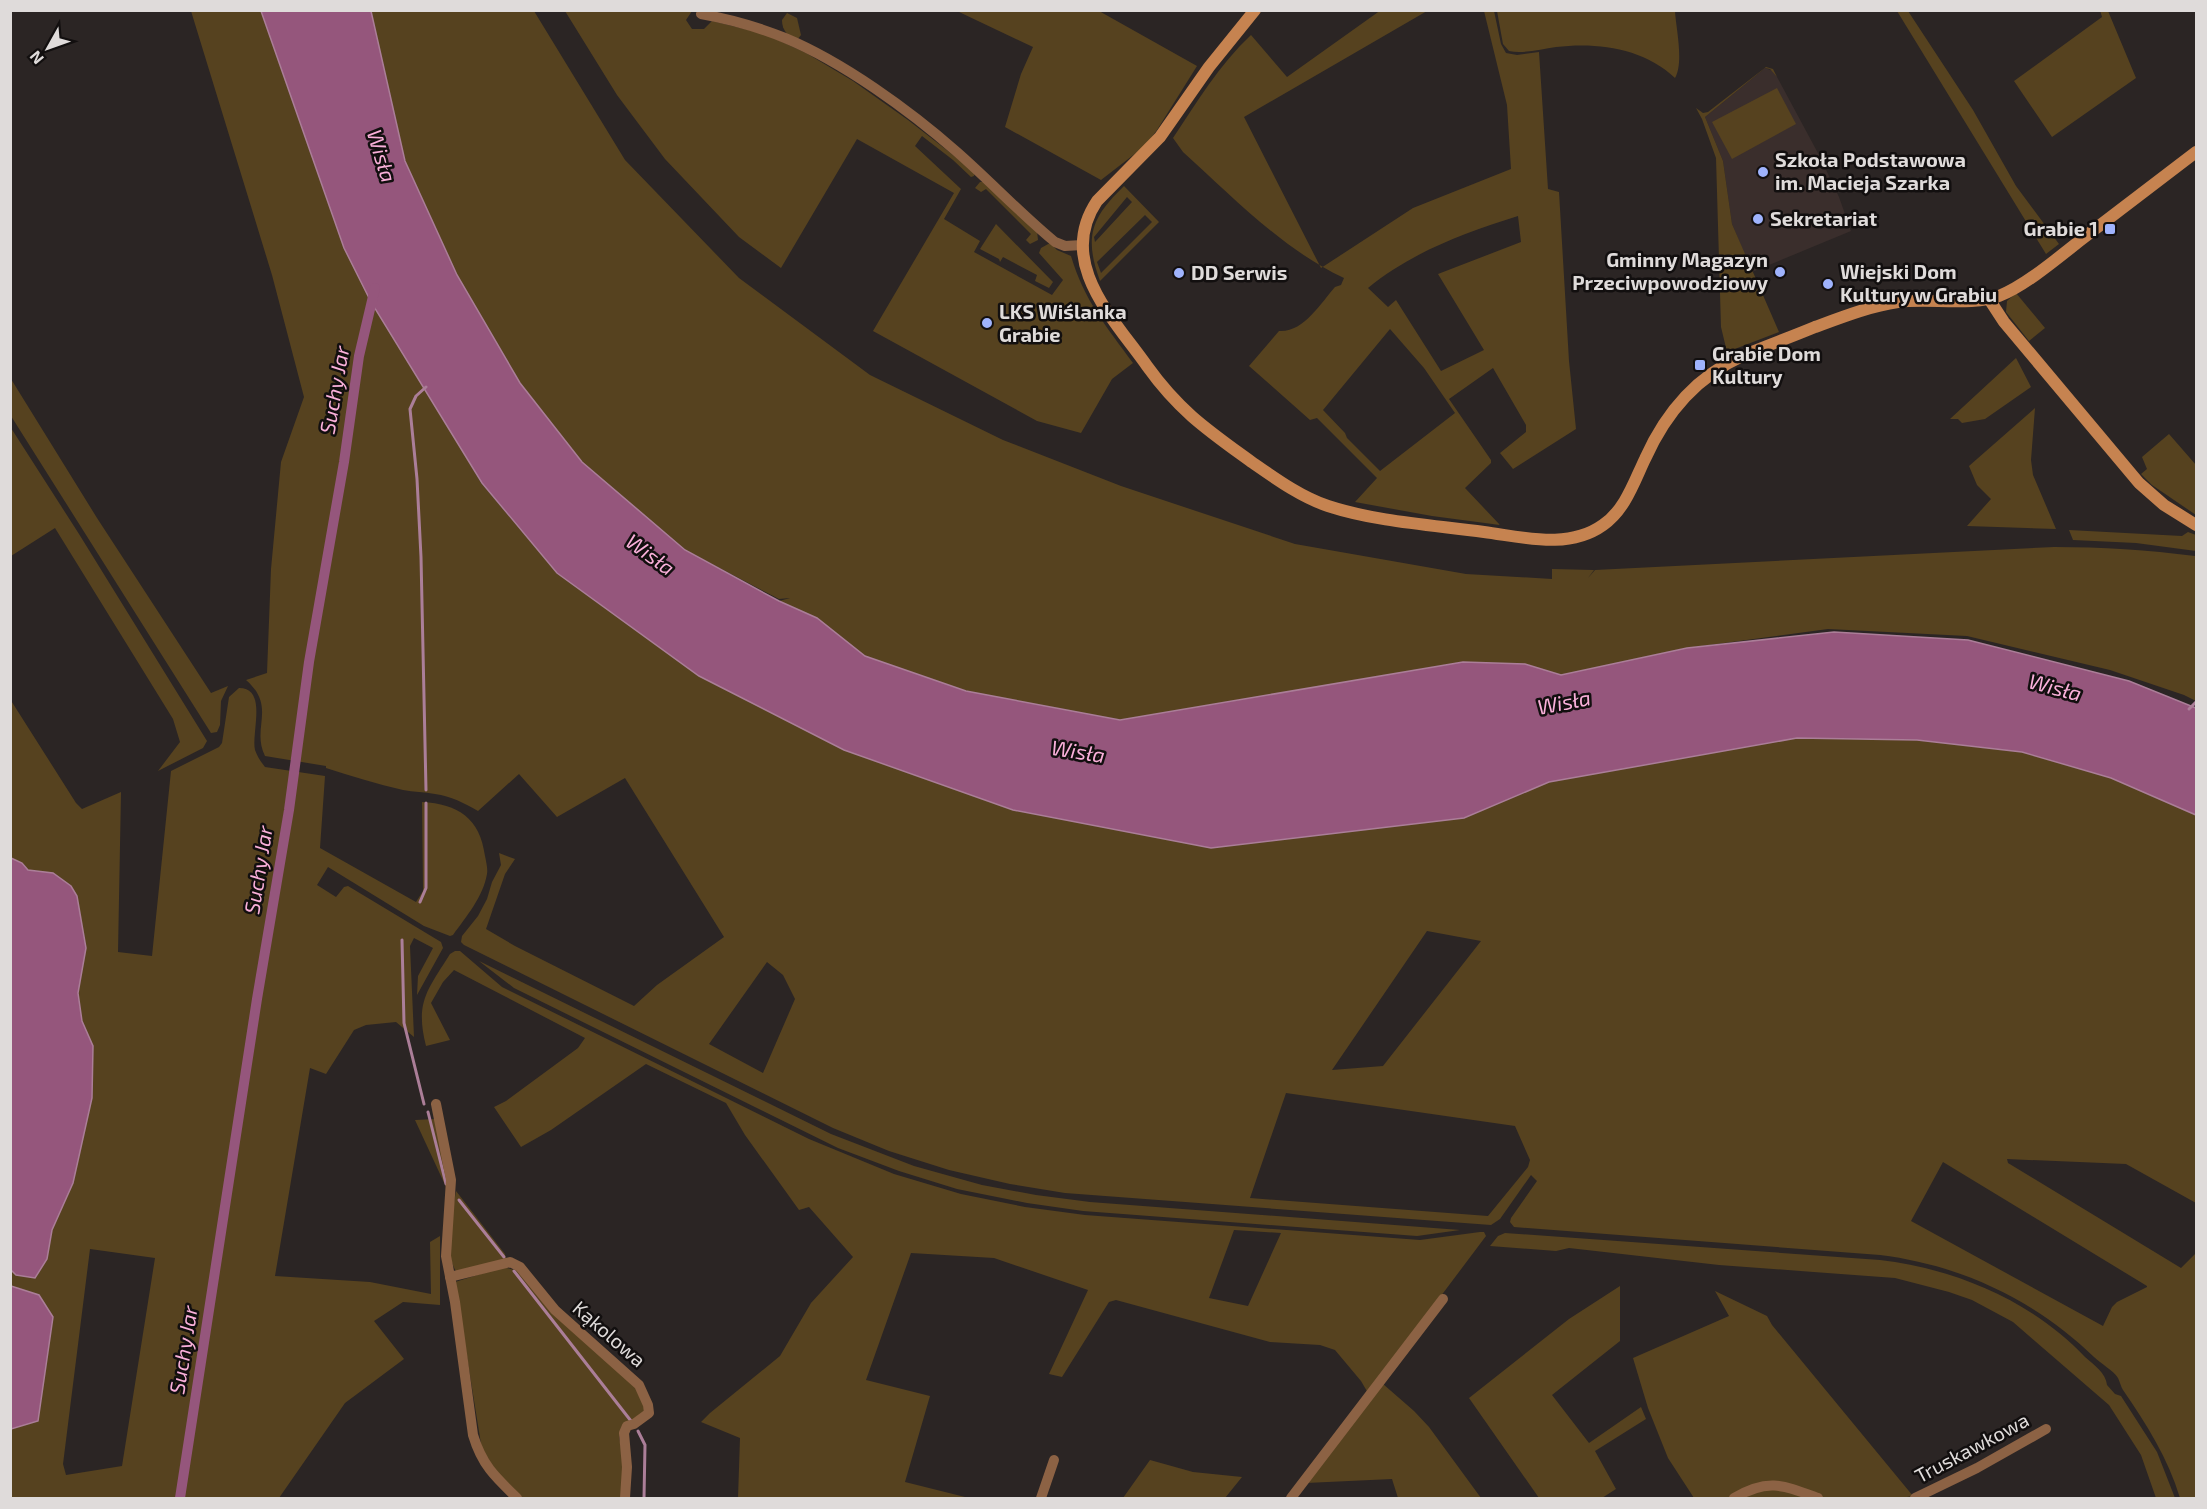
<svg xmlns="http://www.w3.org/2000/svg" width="2207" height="1509" viewBox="0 0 2207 1509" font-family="'Exo 2',sans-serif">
	<rect width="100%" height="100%" fill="#2b2524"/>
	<!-- built -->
	<path fill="#3a2e2c" d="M1765,68L1773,71L1777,77L1819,155L1839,197L1851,231L1752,272L1732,224L1723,161L1705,117Z"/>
	<!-- green -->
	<g fill="#56421f" fill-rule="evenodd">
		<path d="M1381,10L1409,11L1410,12L1427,11L1244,117L1321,268L1413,208L1511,169L1507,105L1484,11H1494L1501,44L1506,53L1517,55L1539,52L1548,189L1559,192L1569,361L1576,429L1513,469L1500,453L1526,432V425L1493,368L1449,399L1491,460V463L1465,488L1500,525L1432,516L1355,502L1377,478L1317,418L1310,420L1249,366L1279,331C1303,333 1321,303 1335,287L1341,285L1344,278C1282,249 1233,197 1183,152L1173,138C1197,102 1219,65 1251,35L1287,77ZM1518,216L1521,242L1438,274L1484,350L1441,371L1396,300L1388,307L1368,288C1412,252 1464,233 1518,216ZM1390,329L1424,368L1455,413L1380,471L1347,438L1345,433L1323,410Z"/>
		<path d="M2100,10L2108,11L2136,78L2052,137L2014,81L2102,17Z"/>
		<path d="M191,11H261L344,248L481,483L557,573L699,676L1464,818L1549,782L1797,738L1917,740L2022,752L2111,778L2196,815V1203L2126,1164L2007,1159L2008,1163L2181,1268L2196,1253V1498H2180C2168,1458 2147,1425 2123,1390C2121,1387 2120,1382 2118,1378C2113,1370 2101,1364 2094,1357C2035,1300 1961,1265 1880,1255L1514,1227L1510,1222L1511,1218L1537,1181L1531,1175L1500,1219L1491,1225L1065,1193L1010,1184L949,1170L889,1151L833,1128L464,945L461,942L462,936L478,916L487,899L492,882L501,865L499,853L515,859L505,874L486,929L515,946L634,1006L657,985L724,937L625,778L557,817L519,774L478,811C464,803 451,796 435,794C424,792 414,792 403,790C377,784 351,776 326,768V766L265,756C251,728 277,707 246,680L267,673L271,569L281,462L304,397L272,275ZM1427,931L1481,941L1383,1066L1332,1070ZM767,962L783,975L795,999L763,1073L709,1044ZM1286,1093L1515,1126L1530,1160L1528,1167L1488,1216L1250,1198ZM1943,1162L2147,1286V1287L2117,1302L2112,1307L2103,1326L1911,1221Z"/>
		<path d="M371,11H534L625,160L739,278L870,375L1003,440L1121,486L1295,544L1466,574L1552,579V569L1594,570L1588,578L1595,570L2054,547C2102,547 2148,550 2195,556L2196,701L2184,695L2110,670L1967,636L1828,629L1687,648L1561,675L1525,664L1463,662L1120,720L966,691L865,656L817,618L779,601L790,598L779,599L685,550L582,462L520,383L457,275L405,161Z"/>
		<path d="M565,11H692L686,20L692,29H704L712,21L765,34L806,53L853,81L908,120L975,172L974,176L971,177L953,160L922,136L915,146L961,189L944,219L980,241L974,252L1052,295L1063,280L1039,253L1041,248L1050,243L1057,250L1071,256C1084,300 1106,326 1133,363L1112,379L1081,433L1037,421L873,331L954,193L857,139L781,268L739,237L665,159L617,95Z"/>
		<path d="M957,11H1099L1197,66L1157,130L1145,146L1101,180L1005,127L1021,74L1033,47Z"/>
		<path d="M1497,11H1675C1676,29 1684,62 1675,78C1644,48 1597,42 1556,47C1541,49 1524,54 1509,51L1503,44Z"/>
		<path d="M1897,11H1908L1973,110L2016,186L2059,244L2046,254Z"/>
		<path d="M787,13L797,18L801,35L797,40C788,36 782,31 782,20Z"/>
		<path d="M1766,67L1773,69L1777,77L1770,69L1765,68L1705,117L1723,161L1732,224L1779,332L1727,352L1721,327L1716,158L1702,119L1696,108L1703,113L1708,112Z"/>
		<path d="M1777,88L1796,124L1732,159L1712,122Z"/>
		<path d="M980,182H985L1037,231L1038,240L1030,244L1026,240L1031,234L986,189L981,192L975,188Z"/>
		<path d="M1124,186L1159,222L1100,281C1084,237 1091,218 1124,186ZM1127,197L1132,202L1095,242L1094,237ZM1145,215L1152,222L1101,273L1097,262Z"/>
		<path d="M996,224L1053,282L1049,288L1035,281L1037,275L1003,257L1000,262L999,259L980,249Z"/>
		<path d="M2016,293L2045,328L2029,341L2006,312L2007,301Z"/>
		<path d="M2016,358L2031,387L1985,419L1962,423L1958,419H1950Z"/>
		<path d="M11,379L97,518L211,693L228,686L221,701L220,725L217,732L211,733L11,416Z"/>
		<path d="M2035,408L2031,460L2033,475L2056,529L1967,526L1991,499L1977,485L1969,466Z"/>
		<path d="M11,428L79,534L207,741L203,748L158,771L180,742L173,719L55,528L11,556Z"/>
		<path d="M2169,434L2196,465V515L2152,485L2141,474L2147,469L2142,457Z"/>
		<path d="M2069,530L2182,536L2188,532L2196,535V551L2136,543L2073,540Z"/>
		<path d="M239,688C268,688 251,733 255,750C257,756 261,762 265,767L325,776L320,848L416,902L423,891L422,802C458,804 480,818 485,856C486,861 488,869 487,874C483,897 466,917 453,935L450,936L424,926L328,867L317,885L336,897L344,887L348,886L441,942L443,948L417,995L418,976L433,948L414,938L410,946L414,1037L396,1022L366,1025L354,1030L326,1074L310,1068L275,1276L370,1282L431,1294L430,1242L440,1236V1305L403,1302L374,1321L404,1359L345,1403L279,1498H11V1429L38,1421L21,1289L11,1286V1270L16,1275L47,1259L52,1230L73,1183L92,1098L93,1046L82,1022L78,993L86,948L77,895L53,873L28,870L22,863L11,858L10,699L76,803L82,809L121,792L118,952L152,956L171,771L219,747L222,743L229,697ZM90,1249L155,1258L122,1466L66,1475L63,1464Z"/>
		<path d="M455,951H460L502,987L809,1139L894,1174L961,1194L1025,1207L1085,1215L1420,1240L1480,1232H1484L1486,1236L1368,1393L1361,1381L1335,1350L1320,1345L1270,1342L1116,1300L1109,1302L1062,1377L1049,1374L1088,1290L994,1258L911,1253L866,1380L930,1396L905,1482L969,1498H738L740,1438L701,1422L710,1413L780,1356L811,1303L853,1257L809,1207L799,1210L745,1135L726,1103L646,1064L551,1130L521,1147L494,1107L506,1101L578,1048L585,1038L454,970L443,982L431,1003L450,1040L426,1046C415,1002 427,991 450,954ZM1234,1230L1281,1233L1248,1306L1209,1298Z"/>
		<path d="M479,961L831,1134L914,1166L982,1185L1036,1195L1090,1202L1460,1230L1417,1236L1083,1211L1027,1203L957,1189L899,1171L838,1148L514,988Z"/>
		<path d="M436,1119L449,1185L446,1187L415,1120Z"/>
		<path d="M456,1191L505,1254L506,1259L457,1273C442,1250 452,1217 456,1191Z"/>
		<path d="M1505,1233L1880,1260C1956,1269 2032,1301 2085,1357C2094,1365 2106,1373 2107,1385L2115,1394L2121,1396L2157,1452L2175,1498H2156L2141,1455L2109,1405L2013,1322L1972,1300L1949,1292L1895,1278L1719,1265L1569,1248L1556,1251L1490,1246L1498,1236Z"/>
		<path d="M503,1267L518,1271L632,1381L647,1412L625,1424L619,1437L624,1463L622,1498H522L507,1486L482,1450L455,1282Z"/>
		<path d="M1620,1286V1341L1552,1395L1589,1443L1641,1407L1646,1419L1595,1451L1616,1489L1602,1498H1539L1469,1398L1569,1319Z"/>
		<path d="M1715,1291L1767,1316L1772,1325L1913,1496L1901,1498H1694L1668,1458L1648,1408L1633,1358L1729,1316Z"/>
		<path d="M1383,1384L1414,1411L1429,1427L1481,1498H1398L1392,1479L1306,1483Z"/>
		<path d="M1150,1460L1193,1472L1242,1477L1225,1498H1123Z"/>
	</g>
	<!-- water -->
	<g fill="#95567c" stroke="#ab7e98" stroke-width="1.5">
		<path d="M261,11H371L405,161L457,275L520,383L582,462L685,550L779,601L817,618L865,656L966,691L1120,720L1463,662L1525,664L1561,675L1687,648L1834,632L1968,640L2129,681L2196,708V815L2111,778L2022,752L1917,740L1797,738L1549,782L1464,818L1211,848L1013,810L844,750L699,676L557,573L482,483L371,302L344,248Z"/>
		<path d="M11,858L22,863L28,870L53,873L71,886L77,896L86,948L78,993L82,1021L93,1046L92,1098L73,1183L52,1230L47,1259L35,1278L16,1275L11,1270Z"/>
		<path d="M11,1286L39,1295L53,1317L38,1421L11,1429Z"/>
	</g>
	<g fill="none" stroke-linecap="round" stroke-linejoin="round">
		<!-- stream -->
		<g stroke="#ab7e98" stroke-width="3">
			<path d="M426,387L416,396L410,409L417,479L421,557L426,790"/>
			<path d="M2189,709L2196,702"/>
			<path d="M420,902L426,888V803"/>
			<path d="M402,940L404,1023L424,1104"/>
			<path d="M428,1112L446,1184"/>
			<path d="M459,1200L504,1257"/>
			<path d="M514,1271L631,1421"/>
			<path d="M638,1431L645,1445L644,1498"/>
		</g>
		<!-- canal -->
		<path stroke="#95567c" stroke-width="10" d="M180,1498L257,999L289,810L309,662L344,462L359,356L375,288"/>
		<!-- street -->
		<g stroke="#8c6244" stroke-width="10">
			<path d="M701,14C729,19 758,27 785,38C843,62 909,110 957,152C990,181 1021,214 1055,242L1065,246L1082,245"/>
			<path d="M436,1104L451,1180L446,1256L455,1302L473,1435C482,1465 495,1477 517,1498"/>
			<path d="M450,1277L510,1262L520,1267L555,1310L639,1385L648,1405L649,1413L634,1424L627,1426L624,1433L627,1467L625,1498"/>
			<path d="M1041,1498L1054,1460"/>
			<path d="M1291,1498L1443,1299"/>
			<path d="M1734,1498C1768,1478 1783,1485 1818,1498"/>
			<path d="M1915,1498L1977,1468L2046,1429"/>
		</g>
		<!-- secondary -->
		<g stroke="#c68350" stroke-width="12">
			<path d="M1255,10L1209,67L1160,137L1097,201C1056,262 1113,318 1147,366C1180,412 1209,431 1253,463C1276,479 1301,497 1328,506C1377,522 1433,525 1484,532C1523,537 1568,550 1603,525C1625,510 1634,482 1645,459C1665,414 1696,377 1742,356C1766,346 1791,337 1815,327C1842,317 1870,306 1898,302C1927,298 1974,306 1999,296C2025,286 2059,257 2082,239C2120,210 2158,181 2196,152"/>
			<path d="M1989,299L2004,322L2139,483L2164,505L2196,525"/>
		</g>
	</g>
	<!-- markers -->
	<g fill="#9fb3fd" stroke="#120f0f" stroke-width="2">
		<circle cx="1763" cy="172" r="6"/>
		<circle cx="1758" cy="219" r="6"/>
		<rect x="2104" y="223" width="12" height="12" rx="3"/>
		<circle cx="1780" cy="272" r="6"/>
		<circle cx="1179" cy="273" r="6"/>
		<circle cx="1828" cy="284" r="6"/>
		<circle cx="987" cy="323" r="6"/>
		<rect x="1694" y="359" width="12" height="12" rx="3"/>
	</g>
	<g text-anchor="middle" stroke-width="5" stroke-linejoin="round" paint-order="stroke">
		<!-- poi labels -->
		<g font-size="20" font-weight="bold" fill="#dfdbda" stroke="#120f0f" text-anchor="start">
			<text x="1775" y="167">Szkoła Podstawowa<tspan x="1775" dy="23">im. Macieja Szarka</tspan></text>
			<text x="1770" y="226">Sekretariat</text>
			<text x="2098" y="236" text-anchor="end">Grabie 1</text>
			<text x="1768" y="267" text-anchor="end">Gminny Magazyn<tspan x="1768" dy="23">Przeciwpowodziowy</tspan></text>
			<text x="1840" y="279">Wiejski Dom<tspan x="1840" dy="23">Kultury w Grabiu</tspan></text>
			<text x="1191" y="280">DD Serwis</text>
			<text x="999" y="319">LKS Wiślanka<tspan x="999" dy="23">Grabie</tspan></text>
			<text x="1712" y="361">Grabie Dom<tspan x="1712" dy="23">Kultury</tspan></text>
		</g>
		<!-- street labels -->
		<g font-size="20" fill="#dfdbda" stroke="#120f0f">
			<text transform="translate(609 1334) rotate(41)" y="7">Kąkolowa</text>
			<text transform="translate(1972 1448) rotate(-28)" y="7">Truskawkowa</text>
		</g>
		<!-- water labels -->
		<g font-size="21" font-style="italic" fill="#fab0da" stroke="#120f0f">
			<text transform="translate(381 156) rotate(73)" y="7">Wisła</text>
			<text transform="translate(335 390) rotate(-80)" y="7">Suchy Jar</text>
			<text transform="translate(650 555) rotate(36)" y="7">Wisła</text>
			<text transform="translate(2055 688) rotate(15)" y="7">Wisła</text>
			<text transform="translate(1564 703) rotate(-11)" y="7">Wisła</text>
			<text transform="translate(1078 752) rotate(9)" y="7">Wisła</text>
			<text transform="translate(259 870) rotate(-81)" y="7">Suchy Jar</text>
			<text transform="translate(184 1350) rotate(-81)" y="7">Suchy Jar</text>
		</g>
	</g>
	<!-- border -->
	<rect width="2207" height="1509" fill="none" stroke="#dfdbda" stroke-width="24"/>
	<!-- north arrow -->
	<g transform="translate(48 48) rotate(230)" stroke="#120f0f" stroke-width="4.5" paint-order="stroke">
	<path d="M0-4.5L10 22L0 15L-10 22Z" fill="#dfdbda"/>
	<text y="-9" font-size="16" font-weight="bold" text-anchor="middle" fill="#dfdbda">N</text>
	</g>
</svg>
